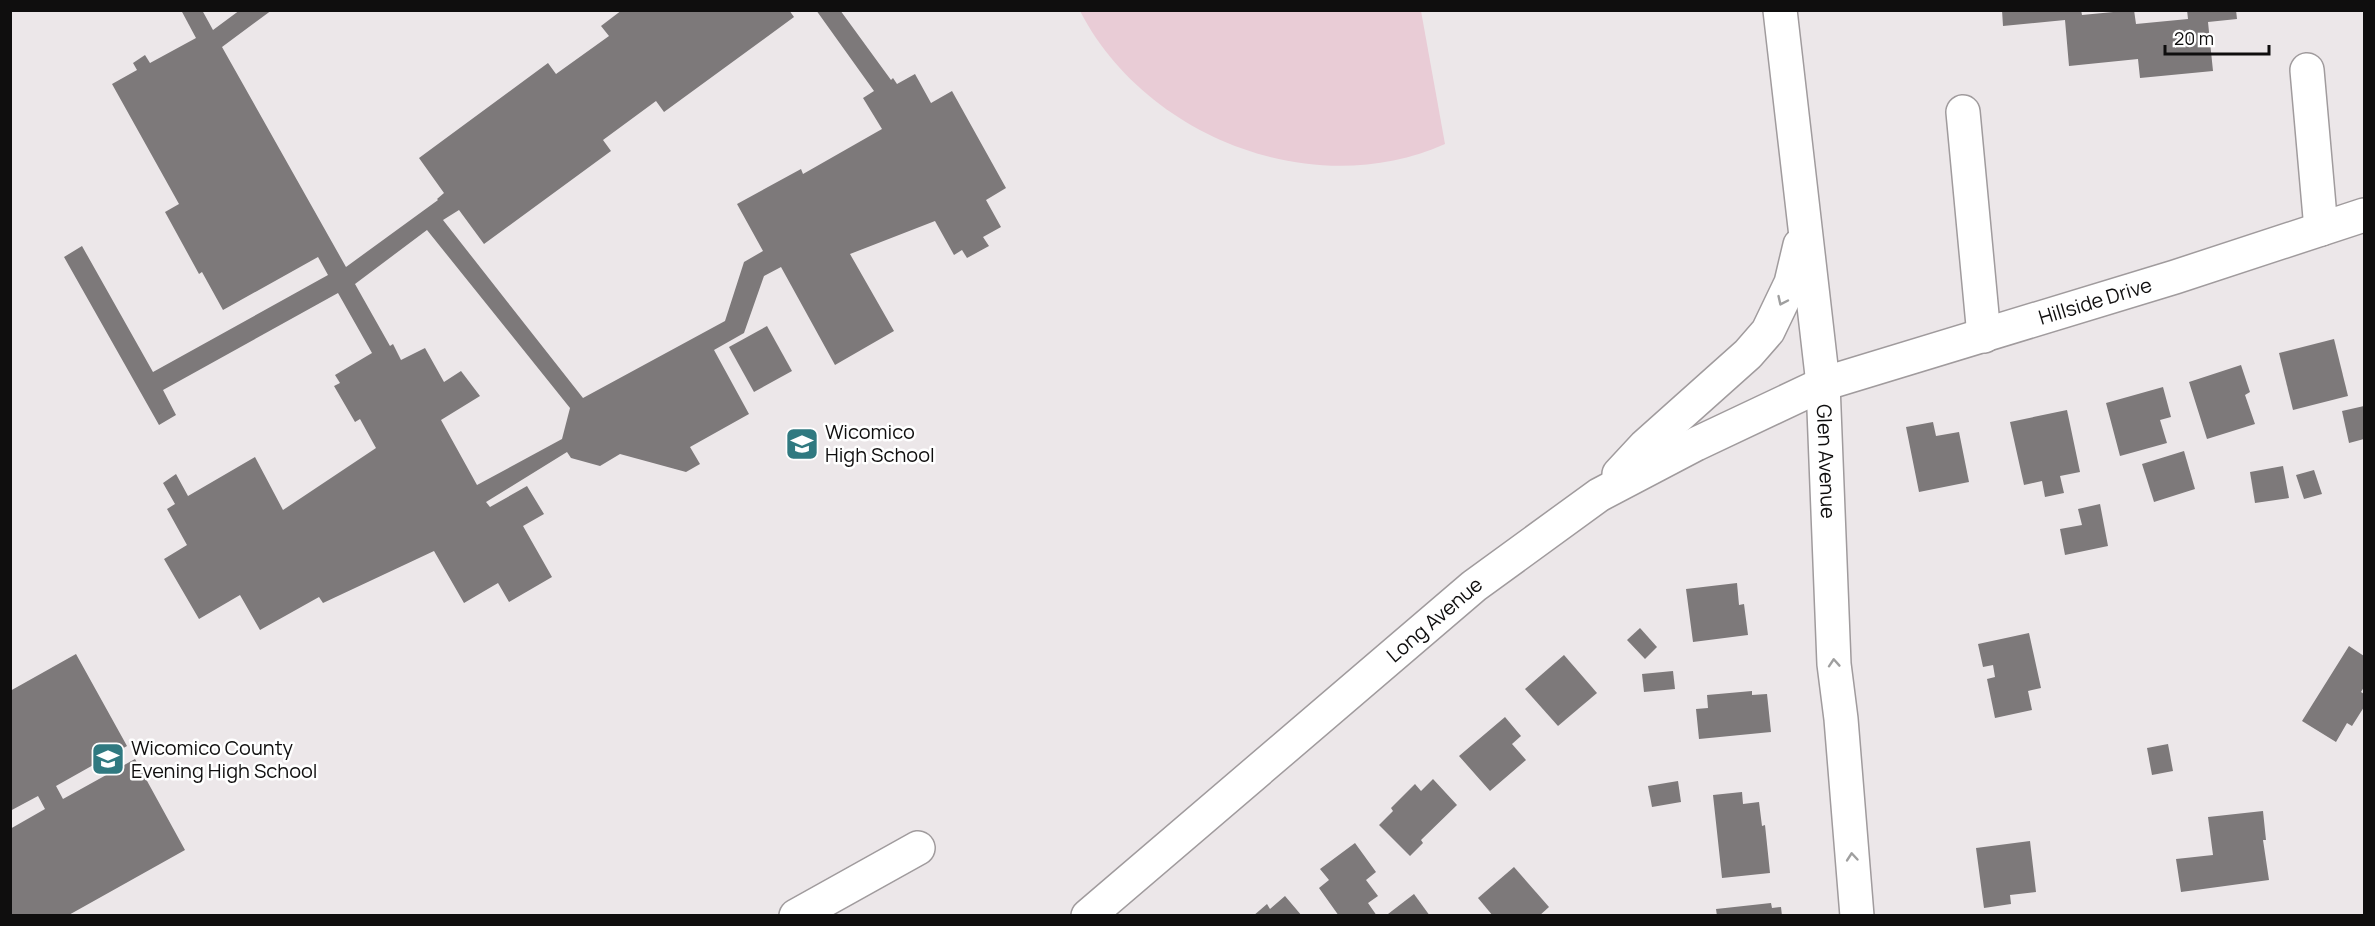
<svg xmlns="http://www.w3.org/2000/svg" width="2375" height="926" viewBox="0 0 2375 926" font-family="Manrope,sans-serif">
	<rect width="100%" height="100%" fill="#ece7e9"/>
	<!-- green -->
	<path fill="#e9ccd6" d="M1080,11H1421L1445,144C1313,203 1145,137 1080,11Z"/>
	<!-- building -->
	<g fill="#7d797a" fill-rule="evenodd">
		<path d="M181,10H202L213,30L240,10H272L222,47L346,267L438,200L437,199L444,193L419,158L548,63L556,74L609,36L601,26L622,10H789L794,17L664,112L656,101L603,140L611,151L484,244L459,210L443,220L583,398L725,321L744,262L763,251L737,204L801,169L803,174L882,129L863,98L874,91L816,10H840L891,80L893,78L897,84L915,74L931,103L952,91L1006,188L986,200L1001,227L983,237L989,246L967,258L962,250L954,255L935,221L850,254L894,331L835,365L781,267L764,276L744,333L714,350L749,414L690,447L700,464L686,472L620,454L600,466L571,458L567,452L486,502L490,507L527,486L544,514L523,526L552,577L509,602L498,583L464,603L434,551L323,603L319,597L260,630L240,595L199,619L164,559L187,545L167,509L175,504L163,483L176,474L188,496L255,457L283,510L376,448L360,419L355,422L334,386L340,383L335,375L372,353L338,293L163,390L176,415L159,425L64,257L82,246L153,372L328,275L318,257L223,310L202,272L199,274L165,212L179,204L112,84L137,70L133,63L145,55L150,63L196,38ZM427,230L570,408L562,439L477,485L441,420L480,396L461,371L444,382L425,348L401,360L393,344L390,346L355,284Z"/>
		<path d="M2002,10H2081L2082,15L2134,10L2136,24L2188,19L2187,10H2236L2237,19L2208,22L2213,71L2140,78L2138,59L2069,66L2065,20L2003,26Z"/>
		<path d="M767,326L792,371L754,392L729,347Z"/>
		<path d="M2334,339L2348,396L2293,410L2279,353Z"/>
		<path d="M2241,365L2250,392L2245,395L2255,424L2207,439L2189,382Z"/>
		<path d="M2163,387L2171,417L2160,420L2167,443L2120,456L2106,403Z"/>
		<path d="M2364,406V439L2349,443L2342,411Z"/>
		<path d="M2067,410L2080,472L2060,476L2064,493L2045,497L2042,481L2024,485L2010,422Z"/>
		<path d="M1933,422L1936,436L1959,432L1969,482L1919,492L1906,427Z"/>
		<path d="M2184,451L2195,489L2154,502L2142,464Z"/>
		<path d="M2283,466L2289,498L2255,503L2250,472Z"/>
		<path d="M2314,470L2322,494L2304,499L2296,475Z"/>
		<path d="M2100,504L2108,546L2065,555L2060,529L2082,525L2078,509Z"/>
		<path d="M1737,583L1739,605L1744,604L1748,635L1693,642L1686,589Z"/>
		<path d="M1640,628L1657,647L1645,659L1627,640Z"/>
		<path d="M2029,633L2041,688L2028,691L2032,710L1995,718L1987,679L1995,677L1993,665L1983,667L1978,644Z"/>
		<path d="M2349,646L2364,656V687L2361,692L2364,694V707L2352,726L2347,723L2336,742L2302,721Z"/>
		<path d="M76,654L127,746L56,786L63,799L135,759L185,850L67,916H10V829L45,809L38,796L10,811V691Z"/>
		<path d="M1564,655L1597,693L1558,726L1525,689Z"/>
		<path d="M1673,671L1675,689L1644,692L1642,674Z"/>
		<path d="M1752,691V695L1767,694L1771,732L1699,739L1696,709L1708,708L1707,695Z"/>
		<path d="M1505,717L1521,736L1512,744L1526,760L1490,791L1459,756Z"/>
		<path d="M2168,744L2173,771L2152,775L2147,748Z"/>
		<path d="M1433,779L1457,805L1421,840L1423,843L1410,856L1379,825L1393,811L1391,808L1415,784L1421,791Z"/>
		<path d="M1678,781L1681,802L1652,807L1648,786Z"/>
		<path d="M1742,792L1743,804L1759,802L1762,826L1765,825L1770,873L1722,878L1713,795Z"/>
		<path d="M2263,811L2266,840H2263L2269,880L2181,892L2176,859L2213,855L2208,817Z"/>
		<path d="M2030,841L2036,892L2010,895L2011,904L1984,908L1976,848Z"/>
		<path d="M1355,843L1376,872L1366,880L1378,896L1368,903L1377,916H1339L1319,888L1329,880L1320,869Z"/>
		<path d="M1514,867L1549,907L1539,916H1493L1478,898Z"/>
		<path d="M1414,894L1430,916H1389L1388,914Z"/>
		<path d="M1285,896L1302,916H1253L1267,904L1270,909Z"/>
		<path d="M1771,903L1772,908L1781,907L1782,916H1717L1716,909Z"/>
	</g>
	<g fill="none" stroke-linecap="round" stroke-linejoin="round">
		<defs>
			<g id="minor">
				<path id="s1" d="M1780,10L1823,384L1834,664L1841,719L1857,916"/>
				<path d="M2307,70L2321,229"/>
				<path d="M1963,112L1984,336"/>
				<path d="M1619,474L1645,446L1748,354L1768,331L1791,283L1800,245"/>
				<path d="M796,916L918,848"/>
				<path id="s2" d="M1088,916L1474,586L1599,495L1696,444L1823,384L2175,277L2364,215"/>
			</g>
		</defs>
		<!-- minor casing -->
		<use href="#minor" stroke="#a09b9d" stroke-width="36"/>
		<!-- minor -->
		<use href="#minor" stroke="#fff" stroke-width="33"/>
	</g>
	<!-- one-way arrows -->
	<defs><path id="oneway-chevron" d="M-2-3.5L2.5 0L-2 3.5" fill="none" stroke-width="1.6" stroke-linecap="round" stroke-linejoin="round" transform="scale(1.5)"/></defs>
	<g stroke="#9f9f9f">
		<use href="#oneway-chevron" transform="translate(1782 301) rotate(115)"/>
		<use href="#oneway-chevron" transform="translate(1834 663) rotate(-94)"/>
		<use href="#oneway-chevron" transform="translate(1852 857) rotate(-95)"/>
	</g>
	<!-- icons -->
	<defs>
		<symbol id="school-square" viewBox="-11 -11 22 22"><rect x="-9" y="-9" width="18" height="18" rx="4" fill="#307980" stroke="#fff"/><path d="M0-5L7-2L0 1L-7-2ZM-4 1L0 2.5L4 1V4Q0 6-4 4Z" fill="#fff"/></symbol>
	</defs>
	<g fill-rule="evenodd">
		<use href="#school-square" x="783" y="425" width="38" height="38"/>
		<use href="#school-square" x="89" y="740" width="38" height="38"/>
	</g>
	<g text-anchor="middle" stroke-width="5" stroke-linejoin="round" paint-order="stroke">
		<!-- street labels -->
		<g font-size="20" fill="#0f0e0e" stroke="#fff">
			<text dy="7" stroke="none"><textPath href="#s2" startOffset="1197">Hillside Drive</textPath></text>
			<text dy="7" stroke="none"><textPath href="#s1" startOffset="454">Glen Avenue</textPath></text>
			<text dy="7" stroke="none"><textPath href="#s2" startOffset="456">Long Avenue</textPath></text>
		</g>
		<!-- poi labels -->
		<g font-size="20" fill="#0f0e0e" stroke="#fff" text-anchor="start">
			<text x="825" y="439">Wicomico<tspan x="825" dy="23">High School</tspan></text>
			<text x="131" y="755">Wicomico County<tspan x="131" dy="23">Evening High School</tspan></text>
		</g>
	</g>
	<!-- border -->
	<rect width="2375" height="926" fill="none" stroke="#0f0e0e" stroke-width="24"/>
	<!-- scale -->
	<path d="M2165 45v9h104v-9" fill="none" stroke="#0f0e0e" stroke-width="3"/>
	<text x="2174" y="45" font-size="18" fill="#0f0e0e" stroke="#ffffff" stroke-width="4.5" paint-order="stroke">20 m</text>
</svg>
